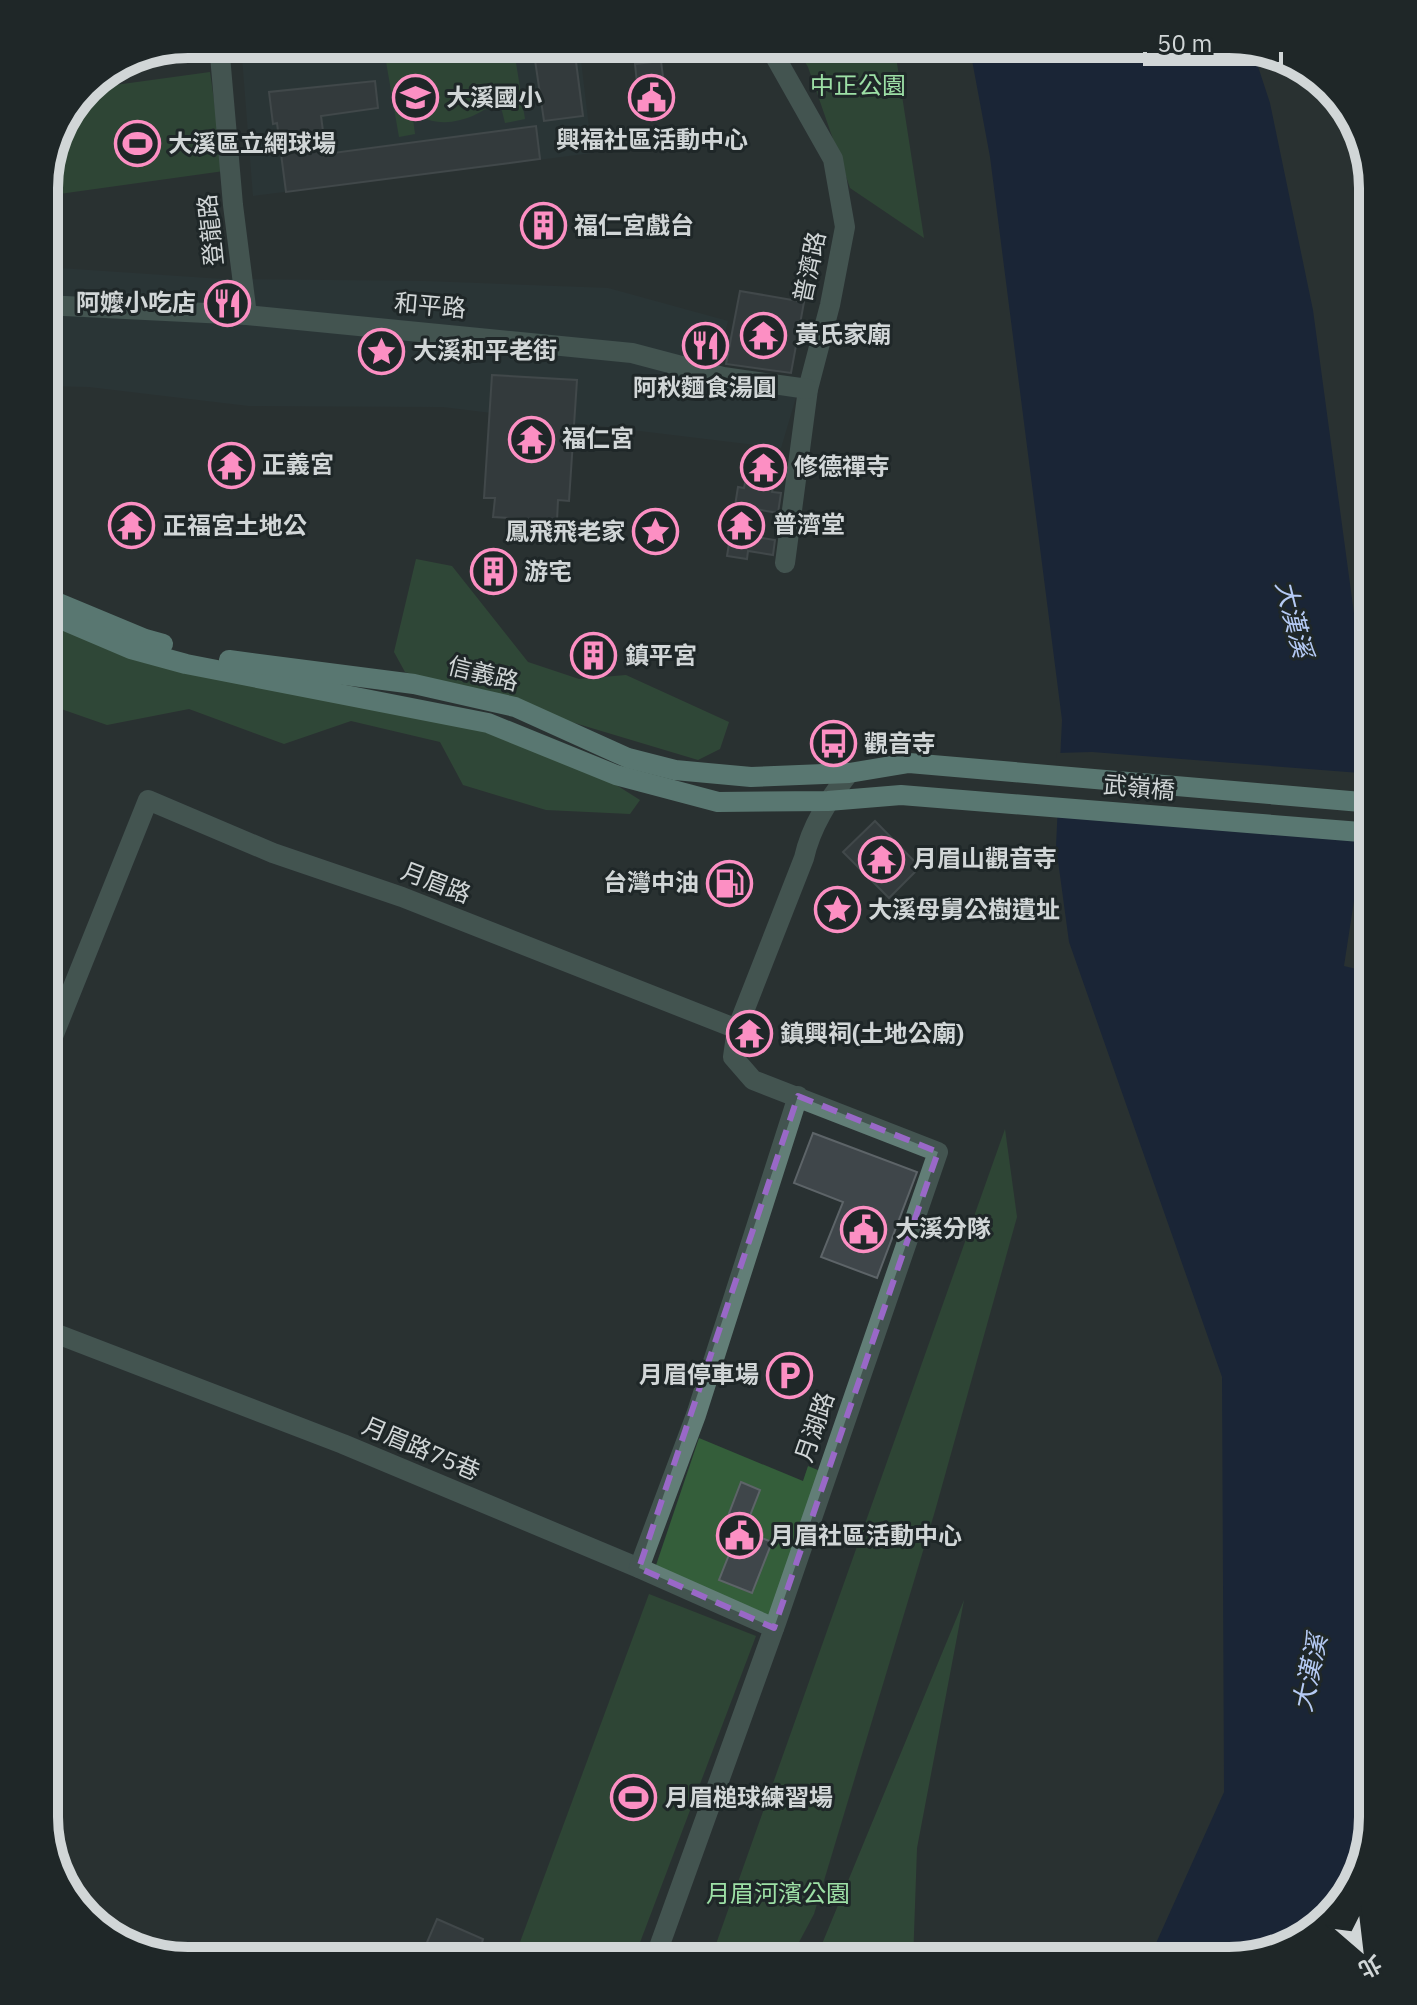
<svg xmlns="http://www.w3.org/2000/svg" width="1417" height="2005" viewBox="0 0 1417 2005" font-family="'IBM Plex Sans','Noto Sans TC',sans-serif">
	<rect width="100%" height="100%" fill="#293132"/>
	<!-- built -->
	<g fill="#2b3b3d">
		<path d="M241,44H579L592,153L253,196Z"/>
		<path d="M44,267L222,279L425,281L608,288L728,321L712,381L796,397L781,448L443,407L249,406L89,387L44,386Z"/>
	</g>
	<!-- green -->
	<g fill="#345e3a">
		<path d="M383,44H513L525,119L505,123L499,99C476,119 440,133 412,111L415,134L399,137Z"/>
		<path d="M794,44H894L924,238L850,188L808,67Z"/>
		<path d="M210,72L224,171L52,195C45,145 56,128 86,89Z"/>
		<path d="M1005,1129L1017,1217L935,1511L814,1914L789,1961H710Z"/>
		<path d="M699,1438L803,1481L808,1466L825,1473L773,1625L652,1577Z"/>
		<path d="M649,1594L756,1636L633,1961H513Z"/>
	</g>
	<!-- forest -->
	<g fill="#37623e">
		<path d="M416,559L452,566L528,662L579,679L626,675L729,722L720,749L698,760L405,672L394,652Z"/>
		<path d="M44,623L490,733L610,781L640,800L630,814L546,810L463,785L440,742L351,721L284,744L189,709L107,725L44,703Z"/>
		<path d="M964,1600L917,1848L913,1961H815Z"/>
	</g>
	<!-- water -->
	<path fill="#07173c" d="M969,44H1238L1252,48L1270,103L1313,310L1358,643L1373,691V777L1344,966L1373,973V1817L1354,1889L1301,1941L1229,1961H1148L1224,1792L1222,1377L1069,942L1056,846L1062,720L990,157Z"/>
	<!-- pier -->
	<path fill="#293132" d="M1092,752L1373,774V804L1367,840L1053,816L1057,753Z"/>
	<!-- building -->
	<g fill="#3f464a" stroke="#5d6468" stroke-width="2">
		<path d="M575,54L583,116L544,121L535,60Z"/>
		<path d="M661,61L667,109L640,112L635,64Z"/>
		<path d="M375,81L378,108L321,116L326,154L536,126L540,159L286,192L277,123L273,124L269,92Z"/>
		<path d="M524,217L562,218V236L523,235Z"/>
		<path d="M740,291L804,302L791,373L726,364Z"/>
		<path d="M492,375L577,380L569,501L558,500L557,521L493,517L495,498H484Z"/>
		<path d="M752,448L781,454L772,492L781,493L778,513L755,509L750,536L775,540L773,555L748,551L747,559L727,556L738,487L744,488Z"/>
		<path d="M495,550L513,581L490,594L472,563Z"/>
		<path d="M875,821L920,867L889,898L843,852Z"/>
		<path d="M813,1133L917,1172L877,1278L821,1257L843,1202L794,1183Z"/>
		<path d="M741,1482L760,1490L744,1531L772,1542L752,1593L719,1580L732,1547L718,1542Z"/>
		<path d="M437,1919L483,1939L477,1961H419Z"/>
	</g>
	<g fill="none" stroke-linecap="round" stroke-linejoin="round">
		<!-- minor -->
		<g stroke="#627e77" stroke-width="20">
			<path d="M219,44L233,205L247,315"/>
			<path d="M768,44L833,159L845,227L830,305L808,389L785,563"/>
			<path d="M44,305L247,315L632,353L723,377L808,389"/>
			<path d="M44,1059L148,800L273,853L402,897L737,1029L804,858C811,826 829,799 849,773"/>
			<path d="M44,1329L343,1444L639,1568L774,1628"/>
			<path d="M639,1568L696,1415L798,1096"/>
			<path d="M654,1961L777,1620L938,1152L753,1080L733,1057L737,1029"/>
		</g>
		<!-- major -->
		<g stroke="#93cdbe" stroke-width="20">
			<path d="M44,597L145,639L163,644"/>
			<path d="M44,612L131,649L186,664L488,723L616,775L718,802L828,801L901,795L1373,833"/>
			<path d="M229,660L414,684L515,707L628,758L675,770L751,777L849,773L909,763L1373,803"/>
		</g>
	</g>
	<!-- marked area -->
	<path d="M0 0H1417V2005H0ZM798,1096L938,1152L774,1628L639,1568Z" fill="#293132" fill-opacity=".55" fill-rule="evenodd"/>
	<path fill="none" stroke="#9968c7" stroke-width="6" stroke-dasharray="16 10" stroke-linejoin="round" d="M798,1096L938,1152L774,1628L639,1568Z"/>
	<!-- icons -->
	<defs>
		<symbol id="school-ring" viewBox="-11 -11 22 22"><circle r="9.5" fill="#1f2728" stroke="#fc8fc3" stroke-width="1.5"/><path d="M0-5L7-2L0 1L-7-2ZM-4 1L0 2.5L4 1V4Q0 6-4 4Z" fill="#fc8fc3"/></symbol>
		<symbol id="civic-ring" viewBox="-11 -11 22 22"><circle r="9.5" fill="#1f2728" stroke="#fc8fc3" stroke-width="1.5"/><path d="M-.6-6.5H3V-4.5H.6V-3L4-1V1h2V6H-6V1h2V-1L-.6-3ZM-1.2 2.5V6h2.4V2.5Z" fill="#fc8fc3"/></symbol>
		<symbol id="stadium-ring" viewBox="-11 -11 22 22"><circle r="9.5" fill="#1f2728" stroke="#fc8fc3" stroke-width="1.5"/><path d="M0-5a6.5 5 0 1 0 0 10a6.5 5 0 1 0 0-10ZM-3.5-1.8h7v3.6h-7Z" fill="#fc8fc3"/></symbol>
		<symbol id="building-ring" viewBox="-11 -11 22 22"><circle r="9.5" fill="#1f2728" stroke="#fc8fc3" stroke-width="1.5"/><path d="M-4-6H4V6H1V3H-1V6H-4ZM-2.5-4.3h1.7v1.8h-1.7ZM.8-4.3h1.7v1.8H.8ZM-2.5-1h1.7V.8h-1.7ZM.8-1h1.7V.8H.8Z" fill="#fc8fc3"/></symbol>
		<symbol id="restaurant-ring" viewBox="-11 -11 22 22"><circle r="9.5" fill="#1f2728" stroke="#fc8fc3" stroke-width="1.5"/><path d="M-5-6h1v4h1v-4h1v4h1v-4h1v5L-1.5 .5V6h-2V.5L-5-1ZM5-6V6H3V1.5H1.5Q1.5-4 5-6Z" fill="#fc8fc3"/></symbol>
		<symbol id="temple-ring" viewBox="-11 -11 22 22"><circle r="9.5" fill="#1f2728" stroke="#fc8fc3" stroke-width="1.5"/><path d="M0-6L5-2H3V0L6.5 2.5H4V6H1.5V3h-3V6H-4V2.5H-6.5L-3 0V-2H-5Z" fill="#fc8fc3"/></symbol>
		<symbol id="sight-ring" viewBox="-11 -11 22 22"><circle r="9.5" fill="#1f2728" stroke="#fc8fc3" stroke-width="1.5"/><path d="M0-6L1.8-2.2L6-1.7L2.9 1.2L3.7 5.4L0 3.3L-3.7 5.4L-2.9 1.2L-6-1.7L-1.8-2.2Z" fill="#fc8fc3"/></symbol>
		<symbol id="bus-ring" viewBox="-11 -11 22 22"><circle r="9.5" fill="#1f2728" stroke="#fc8fc3" stroke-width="1.5"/><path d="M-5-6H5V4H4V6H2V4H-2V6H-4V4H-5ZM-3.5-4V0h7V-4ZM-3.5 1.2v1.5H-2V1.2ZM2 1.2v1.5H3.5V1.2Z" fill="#fc8fc3"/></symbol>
		<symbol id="fuel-ring" viewBox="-11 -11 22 22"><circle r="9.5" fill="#1f2728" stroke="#fc8fc3" stroke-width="1.5"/><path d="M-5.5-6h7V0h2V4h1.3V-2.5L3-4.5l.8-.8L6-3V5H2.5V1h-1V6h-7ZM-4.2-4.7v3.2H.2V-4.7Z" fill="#fc8fc3"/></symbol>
		<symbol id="parking-ring" viewBox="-11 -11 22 22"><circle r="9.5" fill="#1f2728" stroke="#fc8fc3" stroke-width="1.5"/><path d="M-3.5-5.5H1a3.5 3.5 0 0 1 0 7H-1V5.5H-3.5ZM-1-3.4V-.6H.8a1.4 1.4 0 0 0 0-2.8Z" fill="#fc8fc3"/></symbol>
	</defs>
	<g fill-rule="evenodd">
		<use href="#school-ring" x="390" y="72" width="51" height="51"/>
		<use href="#civic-ring" x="626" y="72" width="51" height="51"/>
		<use href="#stadium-ring" x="112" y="118" width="51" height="51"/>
		<use href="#building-ring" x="518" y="200" width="51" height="51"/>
		<use href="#restaurant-ring" x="202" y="278" width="51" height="51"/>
		<use href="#temple-ring" x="738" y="310" width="51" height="51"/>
		<use href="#restaurant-ring" x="680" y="320" width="51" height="51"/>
		<use href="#sight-ring" x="356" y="326" width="51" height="51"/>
		<use href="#temple-ring" x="506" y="414" width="51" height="51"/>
		<use href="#temple-ring" x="206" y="440" width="51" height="51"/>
		<use href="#temple-ring" x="738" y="442" width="51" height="51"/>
		<use href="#temple-ring" x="716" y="500" width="51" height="51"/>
		<use href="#temple-ring" x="106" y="500" width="51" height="51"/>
		<use href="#sight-ring" x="630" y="506" width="51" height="51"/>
		<use href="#building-ring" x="468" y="546" width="51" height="51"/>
		<use href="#building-ring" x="568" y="630" width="51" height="51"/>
		<use href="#bus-ring" x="808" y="718" width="51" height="51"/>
		<use href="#temple-ring" x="856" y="834" width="51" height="51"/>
		<use href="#fuel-ring" x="704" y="858" width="51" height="51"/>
		<use href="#sight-ring" x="812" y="884" width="51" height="51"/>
		<use href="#temple-ring" x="724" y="1008" width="51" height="51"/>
		<use href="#civic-ring" x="838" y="1204" width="51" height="51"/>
		<use href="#parking-ring" x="764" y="1350" width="51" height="51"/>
		<use href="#civic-ring" x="714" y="1510" width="51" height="51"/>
		<use href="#stadium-ring" x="608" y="1772" width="51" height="51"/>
	</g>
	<g text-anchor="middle" stroke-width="6" stroke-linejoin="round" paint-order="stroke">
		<!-- park labels -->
		<g font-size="24" fill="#9de0a6" stroke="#1f2728">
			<text x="858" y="94">中正公園</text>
			<text x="778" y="1902">月眉河濱公園</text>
		</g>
		<!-- poi labels -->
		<g font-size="24" font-weight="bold" fill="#d1d6d7" stroke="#1f2728" text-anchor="start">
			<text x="446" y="106">大溪國小</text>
			<text x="652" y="148" text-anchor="middle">興福社區活動中心</text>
			<text x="168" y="152">大溪區立網球場</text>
			<text x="574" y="234">福仁宮戲台</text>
			<text x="196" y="311" text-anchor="end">阿嬤小吃店</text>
			<text x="795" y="343">黃氏家廟</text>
			<text x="413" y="359">大溪和平老街</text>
			<text x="705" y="396" text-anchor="middle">阿秋麵食湯圓</text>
			<text x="562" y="447">福仁宮</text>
			<text x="262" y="473">正義宮</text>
			<text x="794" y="475">修德禪寺</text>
			<text x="773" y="533">普濟堂</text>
			<text x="163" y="534">正福宮土地公</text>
			<text x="625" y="540" text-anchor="end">鳳飛飛老家</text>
			<text x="524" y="580">游宅</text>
			<text x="625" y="664">鎮平宮</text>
			<text x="864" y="752">觀音寺</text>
			<text x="913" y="867">月眉山觀音寺</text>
			<text x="699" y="891" text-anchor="end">台灣中油</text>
			<text x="868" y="918">大溪母舅公樹遺址</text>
			<text x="780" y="1042">鎮興祠(土地公廟)</text>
			<text x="895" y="1237">大溪分隊</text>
			<text x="759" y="1383" text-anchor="end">月眉停車場</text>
			<text x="770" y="1544">月眉社區活動中心</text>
			<text x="665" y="1806">月眉槌球練習場</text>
		</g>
		<!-- street labels -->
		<g font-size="24" fill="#d1d6d7" stroke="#1f2728">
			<text transform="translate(211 230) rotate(-96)" y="8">登龍路</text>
			<text transform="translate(810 267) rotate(-78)" y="8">普濟路</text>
			<text transform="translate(430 306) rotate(5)" y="8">和平路</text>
			<text transform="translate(483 674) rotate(14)" y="8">信義路</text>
			<text transform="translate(1139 788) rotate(5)" y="8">武嶺橋</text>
			<text transform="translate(436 883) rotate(21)" y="8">月眉路</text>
			<text transform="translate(815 1427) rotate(-71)" y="8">月湖路</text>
			<text transform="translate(421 1449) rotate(23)" y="8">月眉路75巷</text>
		</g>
		<!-- water labels -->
		<g font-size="26" font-style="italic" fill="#b5caf4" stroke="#1f2728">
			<text transform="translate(1294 619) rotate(76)" y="9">大漢溪</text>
			<text transform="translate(1310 1673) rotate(-78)" y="9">大漢溪</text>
		</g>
	</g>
	<!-- crop -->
	<path d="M0 0H1417V2005H0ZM188 58H1229A130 130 0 0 1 1359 188V1817A130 130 0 0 1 1229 1947H188A130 130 0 0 1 58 1817V188A130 130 0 0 1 188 58Z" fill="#1f2728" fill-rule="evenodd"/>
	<path fill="none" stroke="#d1d6d7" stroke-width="10" d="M188 58H1229A130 130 0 0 1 1359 188V1817A130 130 0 0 1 1229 1947H188A130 130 0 0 1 58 1817V188A130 130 0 0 1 188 58Z"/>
	<!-- north arrow -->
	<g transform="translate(1361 1949) rotate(152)" stroke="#1f2728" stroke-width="6" paint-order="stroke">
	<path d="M0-6L14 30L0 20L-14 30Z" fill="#d1d6d7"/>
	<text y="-12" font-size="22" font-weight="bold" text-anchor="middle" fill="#d1d6d7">北</text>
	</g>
	<!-- scale -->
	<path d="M1145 52v12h136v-12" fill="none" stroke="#d1d6d7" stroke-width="4"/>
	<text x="1157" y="52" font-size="24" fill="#d1d6d7" stroke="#1f2728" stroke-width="6" paint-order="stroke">50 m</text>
</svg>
